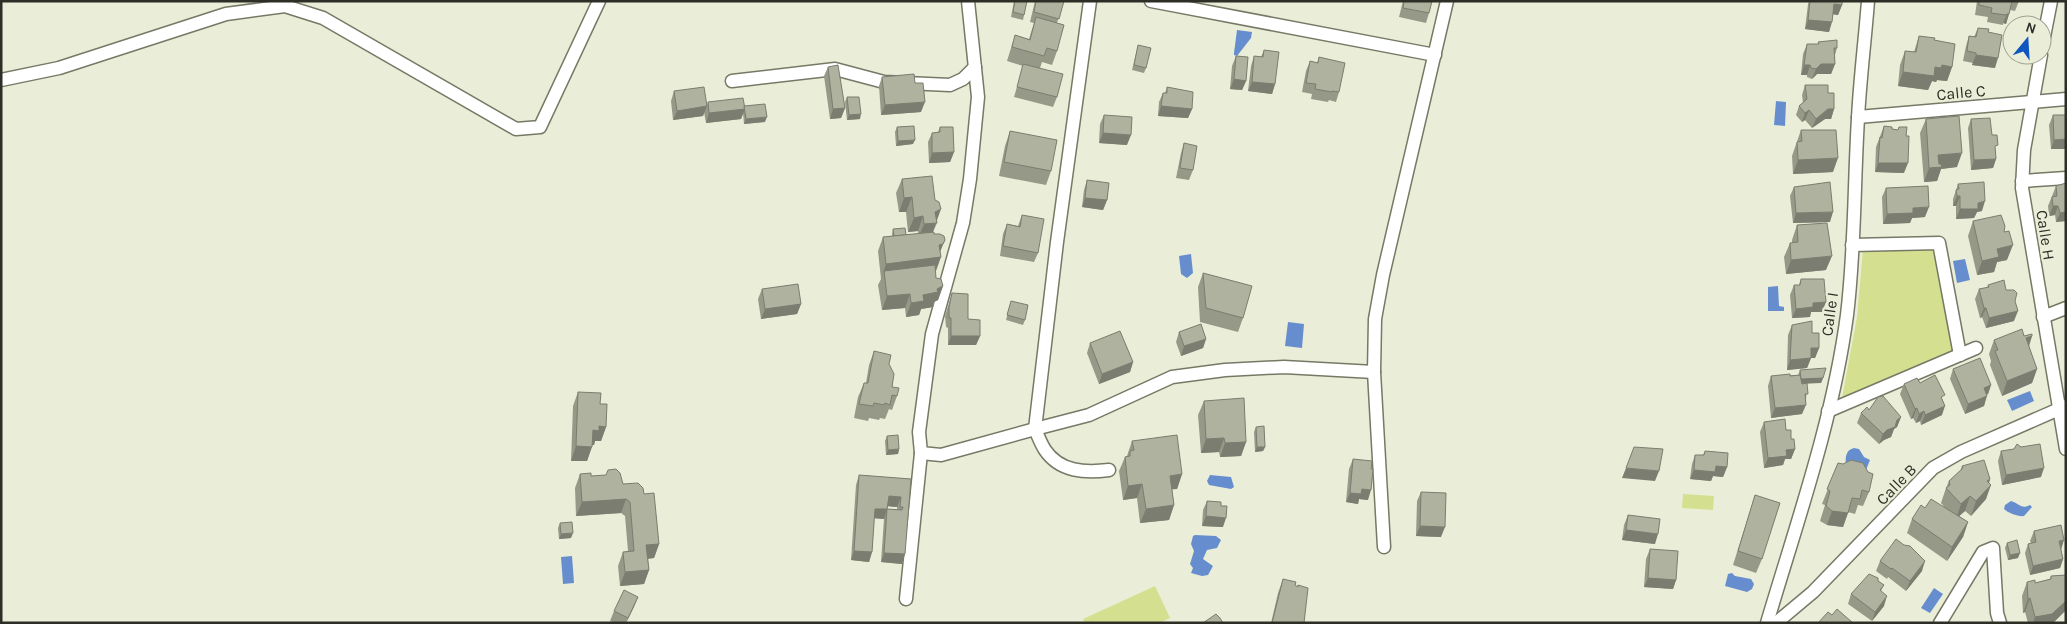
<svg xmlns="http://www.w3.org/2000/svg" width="2067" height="624" viewBox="0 0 2067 624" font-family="Karla,sans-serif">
	<rect width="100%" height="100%" fill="#eaeed8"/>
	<!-- green -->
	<g fill="#d4e08f">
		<path d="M1935,247L1954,351L1842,398L1857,317L1863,249Z"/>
		<path d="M1683,494L1714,496L1713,510L1682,508Z"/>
		<path d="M1155,586L1170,618L1159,623H1085L1083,619Z"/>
	</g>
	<!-- water -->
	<g fill="#668ece">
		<path d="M1237,30L1252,32L1251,38L1237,56L1234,55V53Z"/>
		<path d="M1776,101L1786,102L1785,126L1774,125Z"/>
		<path d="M1191,254L1193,273L1187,278L1181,274L1179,256Z"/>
		<path d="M1965,259L1970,280L1957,283L1953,261Z"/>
		<path d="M1778,286L1779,306L1784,307V311H1768V287Z"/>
		<path d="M1288,322L1304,324L1302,348L1285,346Z"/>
		<path d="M2030,391L2034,401L2012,411L2007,400Z"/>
		<path d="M1854,448L1859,449L1864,457L1870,460L1866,470L1846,464C1845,457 1846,450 1854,448Z"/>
		<path d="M1210,475L1231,477L1234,487L1231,489L1209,485L1207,481Z"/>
		<path d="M2011,501C2019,503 2021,510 2030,505L2032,507L2024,516C2019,517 2008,513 2004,509L2005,505Z"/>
		<path d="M1195,535L1216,536L1221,540L1217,548L1207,550L1203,559L1213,566L1208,575L1202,576L1191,573L1193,568L1190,564L1194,551L1191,544L1193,536Z"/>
		<path d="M572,556L574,583L563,584L561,557Z"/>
		<path d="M1732,573L1735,576L1751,579L1754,584L1752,589L1747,592L1725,586L1728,574Z"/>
		<path d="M1934,588L1943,594L1930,613L1921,608Z"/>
	</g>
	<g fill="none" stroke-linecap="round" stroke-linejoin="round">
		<defs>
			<g id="street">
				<path d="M968,1L978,97L970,179L963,223L932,334L919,432L921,453L941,455L1035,429C1038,436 1041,444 1045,450C1060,472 1085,473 1109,470"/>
				<path d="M1090,1L1057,242L1035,429L1089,415L1172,377L1225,370L1284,367L1374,372L1375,319L1383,275L1447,1"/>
				<path d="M1151,1L1435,55"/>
				<path d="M2042,47L2051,1"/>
				<path d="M2041,55L2024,150L2022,188L2066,449"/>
				<path d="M1,80L59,68L226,14L285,6L323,18L516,129L540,127L599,1"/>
				<path d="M732,81L835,69L884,82L950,85L963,79L975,67"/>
				<path d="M1858,117L2066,99"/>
				<path d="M2022,181L2066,178"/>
				<path d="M1852,245L1939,243L1960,355"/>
				<path d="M2043,317L2066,308"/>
				<path d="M1374,372L1384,547"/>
				<path d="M1828,411L1976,348"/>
				<path d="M906,599L921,453"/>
				<path d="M1767,623C1797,522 1833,420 1847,315C1855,250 1854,184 1858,118C1860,79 1865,40 1868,1"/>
				<path d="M1776,623L1813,592L1933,468L1961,452L2066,406"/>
				<path d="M1940,623L1983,552L1993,548L1997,613L2000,623"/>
			</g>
		</defs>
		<!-- street casing -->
		<use href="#street" stroke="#757965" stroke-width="15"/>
		<!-- street -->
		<use href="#street" stroke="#fff" stroke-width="12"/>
	</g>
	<!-- wall -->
	<g fill="#969988" fill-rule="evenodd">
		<path d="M1014,1H1027L1023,20L1011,17Z"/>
		<path d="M1035,1H1064L1057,23V51L1052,65L1042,62L1040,68L1057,97L1053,107L1014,97L1023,66L1007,61L1015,35L1029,39L1034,23L1030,22Z"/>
		<path d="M1403,1H1432L1429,13L1426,23L1399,17Z"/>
		<path d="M1809,1H1842V5L1838,15L1833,14L1829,32L1805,29L1808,4Z"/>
		<path d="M1977,1H2019L2015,11L2010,10L2006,24L2003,23V25L1987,22L1988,17L1975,15Z"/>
		<path d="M1978,28L1988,32L1995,68L1972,65L1973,63L1963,61L1966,46L1969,36L1974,37Z"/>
		<path d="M1919,36L1934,40L1952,67L1947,81L1937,80L1936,82L1932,81L1928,90L1898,86L1900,65L1905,51L1914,52Z"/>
		<path d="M1818,42L1837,48L1835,55V64L1831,74H1817L1812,79L1807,77V75H1801L1803,54L1807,44H1818Z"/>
		<path d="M1138,45L1146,68L1144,73L1132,70Z"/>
		<path d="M1264,50L1275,84L1272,94L1248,91L1251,66L1254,56L1261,57Z"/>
		<path d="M1236,56L1246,81L1242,90L1230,89L1232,66Z"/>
		<path d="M1319,57L1339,92L1336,102L1329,100L1328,102L1311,99L1312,94L1302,92L1306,71L1310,61L1317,63Z"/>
		<path d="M828,67L845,108L841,118L830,119L824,76Z"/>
		<path d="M882,77L915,83L921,112L881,115L879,86Z"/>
		<path d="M1805,85L1828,93L1834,109L1831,119H1825L1812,128L1805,120L1802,122L1796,115L1799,106L1803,103L1802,95Z"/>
		<path d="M1167,87L1192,109L1188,118L1158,116L1159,102L1163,93H1165Z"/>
		<path d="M674,91L707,105L708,102L744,107L765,122L744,124L743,113L741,119L706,123L704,112L703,116L673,120L671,101Z"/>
		<path d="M847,97L860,119L847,120L845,102Z"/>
		<path d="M2066,114V149H2051L2049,125L2053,115H2065Z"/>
		<path d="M1104,115L1127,145L1099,143L1100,124Z"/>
		<path d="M1926,119L1957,167L1941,169L1937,181L1924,182L1920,133Z"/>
		<path d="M1971,119L1995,152L1996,159L1993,168L1971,170L1968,128Z"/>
		<path d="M1884,126L1892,129L1904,173L1875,172L1876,147Z"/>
		<path d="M897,127L913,144L896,146L895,132Z"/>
		<path d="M940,127L954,152L950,162L929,163L928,142L932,133L938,132Z"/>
		<path d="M1801,130L1833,172L1793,174L1792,156Z"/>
		<path d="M1010,131L1051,171L1046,185L999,176L1005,146Z"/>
		<path d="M1184,143L1193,170L1189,180L1176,178L1181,153Z"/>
		<path d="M902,179L936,221L937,223L933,232L940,253L935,271L936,278L943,286L938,300L934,302L933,307L921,309L919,315L906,317L905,308L882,310L878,285L881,279L878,251L883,237L892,236V234L893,229L906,235L918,234V231L908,232L906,212H899L896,193Z"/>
		<path d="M1087,180L1107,200L1103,210L1082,207L1084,190Z"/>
		<path d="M2066,183V221L2056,222L2055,215L2049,216L2048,206L2056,186Z"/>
		<path d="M1958,184L1982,211L1977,212L1974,218L1956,219V206H1953V199Z"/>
		<path d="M1794,187L1830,222L1793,223L1790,196Z"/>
		<path d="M1886,188L1925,217L1912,218L1910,223L1883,224L1882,197Z"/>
		<path d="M1022,215L1038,253L1034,262L1000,256L1003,234L1007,224L1018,226Z"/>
		<path d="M1973,221L2004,232L2007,260L1997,262L1994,272L1977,275L1968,236Z"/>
		<path d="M1797,225L1826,270L1786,274L1784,257L1790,243H1792V240Z"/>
		<path d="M1203,273L1243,318L1238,332L1200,322L1198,287Z"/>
		<path d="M1801,279L1822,312H1811L1810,317L1792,318L1790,295L1794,285H1799Z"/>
		<path d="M1988,285L2006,290L2015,301L2014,321L1986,328L1982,317L1980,318L1975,299L1979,289L1987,288Z"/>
		<path d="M762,289L801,304L797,314L761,319L758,299Z"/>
		<path d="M952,293L968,319L980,336L976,345H948V328L946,327L945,316Z"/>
		<path d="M1011,301L1025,320L1023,325L1006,320Z"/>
		<path d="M1792,325L1812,333L1819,348L1815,358H1811L1807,368L1787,370L1788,335Z"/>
		<path d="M1179,332L1206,339L1203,348L1181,356L1176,342Z"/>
		<path d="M2024,336H2032L2029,347L2037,369L2032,383L2002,396L1990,365L1991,361L1989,354L1994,340Z"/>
		<path d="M1090,343L1133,362L1130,372L1099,384L1087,353Z"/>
		<path d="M874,351L889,364L892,387L897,396L892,410L889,409L885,419L880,418L879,420L869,418L868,421L854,418L858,397L864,383H866L869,365Z"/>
		<path d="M1953,369L1991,385L1988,394L1986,395L1984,406L1965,414L1950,379Z"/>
		<path d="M1800,370L1823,378L1821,383H1807L1806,401L1802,414L1771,418L1768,386L1771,376L1798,375Z"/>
		<path d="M1920,383L1943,400L1942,415L1921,425L1920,421L1916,423L1913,418L1911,419L1900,394L1904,384Z"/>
		<path d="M578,392L600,404L606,427L601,441H595L594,445H592L587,461H571L573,406Z"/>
		<path d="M1204,401L1246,442L1241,456L1220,457L1219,452L1201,453L1198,415Z"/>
		<path d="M1869,410L1901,417L1897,427L1894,429L1891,437L1884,440L1879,444L1857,423L1861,413Z"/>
		<path d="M1764,422L1786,430L1791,439L1795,449L1791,459H1785L1783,465L1764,468L1760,432Z"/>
		<path d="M1256,427L1265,447L1263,451L1255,452L1254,432Z"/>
		<path d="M887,436L899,449L898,454L886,455L885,441Z"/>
		<path d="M1132,441L1182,474L1177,489H1172L1174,505L1169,520L1140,523L1137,498L1123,500L1119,471L1125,457L1127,456Z"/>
		<path d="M1705,451L1727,467L1723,477L1713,476L1711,481L1690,479L1692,464L1695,455H1703Z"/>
		<path d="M2001,451L2041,477L2002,485L1998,461Z"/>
		<path d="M1353,459L1368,500L1359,499L1358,504L1346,502L1349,469Z"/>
		<path d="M1838,463L1869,492L1863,506L1858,505L1855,514L1848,512L1843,527L1827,525L1820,521L1825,505L1822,504Z"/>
		<path d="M1962,466L1990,479L1986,499L1971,516L1965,511L1959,516L1968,522L1963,537L1947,561L1907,533L1912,519L1925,508L1946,509L1941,503L1946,488L1949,481L1960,471Z"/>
		<path d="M580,474L623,484L644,494L659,544L654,558L648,559L649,570L644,584L620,586L618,566L623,552L628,551L625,516L621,513L576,516L575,488Z"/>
		<path d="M859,475L911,479L902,564L881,562L884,519L874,518L872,552L869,562L851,560L856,485ZM888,506L897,507V510L887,509Z"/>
		<path d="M1421,492L1441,537L1416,536L1417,501Z"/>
		<path d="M1755,495L1762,559L1756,573L1733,565Z"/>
		<path d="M1207,501L1221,506L1223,527L1202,526L1203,510Z"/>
		<path d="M1628,515L1655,544L1622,540L1624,525Z"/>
		<path d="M560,523L571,538L559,539L558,528Z"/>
		<path d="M2034,531L2061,549L2063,559L2060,568L2030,575L2025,553L2028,544L2031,543L2030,541Z"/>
		<path d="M2007,543L2018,558L2008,560L2005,548Z"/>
		<path d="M1650,549L1676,580L1673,589L1644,587L1646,559Z"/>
		<path d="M1880,561L1922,571L1906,591L1888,577L1887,579L1876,571Z"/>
		<path d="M2066,575V610L2053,623H2028L2025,612L2023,613L2022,596L2027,582L2035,583L2050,579L2051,576Z"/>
		<path d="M1283,579L1295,585L1304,623H1271L1278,593Z"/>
		<path d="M1878,581L1884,585L1881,591L1884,606L1872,621L1848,604L1851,594Z"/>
		<path d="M638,597L626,623H614L610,621L614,611Z"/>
	</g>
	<!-- shaded-wall -->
	<g fill="#7a7d6f">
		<path d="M1834,4L1842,5L1838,15L1831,14Z"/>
		<path d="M2007,14H2009L2006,24L2003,23Z"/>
		<path d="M1808,20L1832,22L1829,32L1805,29Z"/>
		<path d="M1976,55L1998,58L1995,68L1972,65Z"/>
		<path d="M1821,64H1835L1831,74H1817L1812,79L1816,69Z"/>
		<path d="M1804,65H1810L1807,75H1801Z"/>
		<path d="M1942,65L1952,67L1947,81L1937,80L1936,82L1932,81L1928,90L1898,86L1903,72Z"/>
		<path d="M1234,79L1246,81L1242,90L1230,89Z"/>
		<path d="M1252,82L1275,84L1272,94L1248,91Z"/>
		<path d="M925,102L921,112L881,115L885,105Z"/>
		<path d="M707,106L703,116L673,120L677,111Z"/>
		<path d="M1161,106L1192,109L1188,118L1158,116Z"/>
		<path d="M845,108L841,118L830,119L833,109Z"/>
		<path d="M745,109L741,119L706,123L709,113Z"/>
		<path d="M1828,109H1834L1831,119H1825L1812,128L1816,119Z"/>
		<path d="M1809,110L1805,120L1802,122L1805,113Z"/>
		<path d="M861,114L860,119L847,120L849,115Z"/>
		<path d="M767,117L765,122L744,124L746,119Z"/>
		<path d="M1103,133L1131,135L1127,145L1099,143Z"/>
		<path d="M2066,139V149H2051L2054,140Z"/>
		<path d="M915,140L913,144L896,146L898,141Z"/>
		<path d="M954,152L950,162L929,163L932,153Z"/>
		<path d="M1962,153L1957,167L1941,169L1937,181L1924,182L1929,168L1938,155Z"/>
		<path d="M1838,158L1833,172L1793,174L1798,160Z"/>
		<path d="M1996,159L1993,168L1971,170L1974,160Z"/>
		<path d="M1878,163H1908L1904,173L1875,172Z"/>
		<path d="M1957,196H1960L1956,206H1953Z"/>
		<path d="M912,197L906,212H899L904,198Z"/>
		<path d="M1085,198L1107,200L1103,210L1082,207Z"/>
		<path d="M1985,201L1982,211L1977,212L1974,218L1956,219L1960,209Z"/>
		<path d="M2053,206H2058L2055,215L2049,216Z"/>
		<path d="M1929,207L1925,217L1912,218L1910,223L1883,224L1887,214L1913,208Z"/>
		<path d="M941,209L931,237L918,239L924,224L935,212Z"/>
		<path d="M1833,212L1830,222L1793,223L1796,213Z"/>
		<path d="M2066,212V221L2056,222L2060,213Z"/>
		<path d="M923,216L918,231L908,232L914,218Z"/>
		<path d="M945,240L938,257H941L936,271L884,278V271L881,279L886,264L939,245Z"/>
		<path d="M2013,245L2007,260L1997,262L1994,272L1977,275L1982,261L1997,249Z"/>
		<path d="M1832,256L1826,270L1786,274L1791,260Z"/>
		<path d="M943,286L938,300L934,302L933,307L921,309L919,315L906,317L911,303L923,295L937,289Z"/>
		<path d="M910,294L905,308L882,310L887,296Z"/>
		<path d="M1826,302L1822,312H1811L1810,317L1792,318L1796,309L1813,303Z"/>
		<path d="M801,304L797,314L761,319L765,309Z"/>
		<path d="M1984,308H1986L1982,317L1980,318Z"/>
		<path d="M2018,311L2014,321L1986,328L1989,318Z"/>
		<path d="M951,336H980L976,345H948Z"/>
		<path d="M2032,336L2027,350L2026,338Z"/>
		<path d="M1206,339L1203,348L1181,356L1184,346Z"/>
		<path d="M1811,348H1819L1815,358H1808Z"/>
		<path d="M1811,358L1807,368L1787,370L1790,360Z"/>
		<path d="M1133,362L1130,372L1099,384L1102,374Z"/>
		<path d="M2037,369L2032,383L2002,396L2007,381Z"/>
		<path d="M1823,378L1821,383L1799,384L1801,379Z"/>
		<path d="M1991,385L1988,394L1980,397L1984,388Z"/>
		<path d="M1987,396L1984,406L1965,414L1968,404Z"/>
		<path d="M1806,405L1802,414L1771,418L1775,408Z"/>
		<path d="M1945,406L1942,415L1921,425L1925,415Z"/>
		<path d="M1917,408L1913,418L1911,419L1915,409Z"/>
		<path d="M1924,411L1920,421L1916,423L1919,414Z"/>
		<path d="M1901,417L1897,427L1894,429L1891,437L1884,440L1879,444L1883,434Z"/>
		<path d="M599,426L606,427L601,441H595L594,445H588L593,430Z"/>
		<path d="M1224,438L1219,452L1201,453L1206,439Z"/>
		<path d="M1246,442L1241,456L1220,457L1225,443Z"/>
		<path d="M576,446L592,447L587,461H571Z"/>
		<path d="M1257,447H1265L1263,451L1255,452Z"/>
		<path d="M899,449L898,454L886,455L888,450Z"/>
		<path d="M1795,449L1791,459H1785L1783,465L1764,468L1768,458L1786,450Z"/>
		<path d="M1716,466L1727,467L1723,477L1713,476L1711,481L1690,479L1694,470Z"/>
		<path d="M1626,468L1659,471L1655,481L1622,478Z"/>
		<path d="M2044,468L2041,477L2002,485L2006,475Z"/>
		<path d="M1182,474L1177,489L1165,490L1170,476Z"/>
		<path d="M1990,479L1986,491L1991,485L1986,499L1971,516L1976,501L1987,481Z"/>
		<path d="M1142,484L1137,498L1123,500L1128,486Z"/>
		<path d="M1362,489L1371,490L1368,500L1359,499L1358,504L1346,502L1350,493Z"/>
		<path d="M889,496L901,497L897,507L885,506Z"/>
		<path d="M1970,496L1965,511L1956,519L1961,504Z"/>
		<path d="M626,499L621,513L576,516L582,502Z"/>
		<path d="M1174,505L1169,520L1140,523L1146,509Z"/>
		<path d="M875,509H887L884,519L872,518Z"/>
		<path d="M1832,511L1848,513L1843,527L1827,525Z"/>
		<path d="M1206,516L1226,518L1223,527L1202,526Z"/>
		<path d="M1968,522L1963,537L1947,561L1952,547Z"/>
		<path d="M1420,526L1445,527L1441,537L1416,536Z"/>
		<path d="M1626,530L1658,534L1655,544L1622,540Z"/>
		<path d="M573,533L571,538L559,539L561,534Z"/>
		<path d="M2064,540L2061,550L2059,541Z"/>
		<path d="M659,544L654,558L641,559L646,545Z"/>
		<path d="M854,551L872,552L869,562L851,560Z"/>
		<path d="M884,553L905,554L902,564L881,562Z"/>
		<path d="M2020,553L2018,558L2008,560L2010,555Z"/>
		<path d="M2063,559L2060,568L2030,575L2033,566Z"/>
		<path d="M1925,561L1922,571L1906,591L1910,581Z"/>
		<path d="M649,570L644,584L620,586L625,572Z"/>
		<path d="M1648,578L1676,580L1673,589L1644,587Z"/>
		<path d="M1887,596L1884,606L1872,621L1875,612Z"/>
		<path d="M638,597L634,607L626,623L628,618Z"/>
		<path d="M2030,598L2025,612L2023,613L2028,599Z"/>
		<path d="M2066,601V610L2053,623H2033L2035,617Z"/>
	</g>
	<!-- building -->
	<g fill="#afb29e" stroke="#7a7d6f" fill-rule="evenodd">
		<path d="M1015,1H1027L1024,15L1013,12Z"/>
		<path d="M1036,1H1064L1059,19L1034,12Z"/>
		<path d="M1404,1H1432L1429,13L1403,8Z"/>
		<path d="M1810,1H1842V5L1834,4L1832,22L1808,20Z"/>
		<path d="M1979,1H2012L2009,14H2007L2006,15L1991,13L1992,8L1979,5Z"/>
		<path d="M1036,17L1064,25L1057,51L1047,48L1044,56L1012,47L1015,35L1030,40Z"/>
		<path d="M1978,28L1989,29L1988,32L2002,35L1998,58L1976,55V53L1967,51L1969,36L1976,37Z"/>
		<path d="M1919,36L1935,38L1934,40L1955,44L1952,67L1942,65L1941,68L1935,67L1934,76L1903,72L1905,51L1916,52Z"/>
		<path d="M1837,40V48H1834L1835,64H1821L1816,69L1811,68L1810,65H1804L1807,44H1819L1818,42Z"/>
		<path d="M1138,45L1151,48L1146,68L1134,65Z"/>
		<path d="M1264,50L1279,52L1275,84L1252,82L1254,56L1263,57Z"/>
		<path d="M1236,56L1248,57L1246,81L1234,79Z"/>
		<path d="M1319,57L1345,63L1339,92L1332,91V92L1315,89L1316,84L1306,83L1310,61L1318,63Z"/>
		<path d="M1023,64L1063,74L1057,97L1017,87Z"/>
		<path d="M838,65L845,108L833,109L828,67Z"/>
		<path d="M914,74L915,83H923L925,102L885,105L882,77Z"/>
		<path d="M1805,85H1828V93H1834V109H1828L1816,119L1809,110L1805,113L1799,106L1807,99Z"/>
		<path d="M704,87L707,106L677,111L674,91Z"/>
		<path d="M1167,87L1193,92L1192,109L1161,106L1163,93H1167Z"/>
		<path d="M847,97H859L861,114L849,115Z"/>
		<path d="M743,98L745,109L709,113L708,102Z"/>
		<path d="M765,104L767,117L746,119L744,106Z"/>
		<path d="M1104,115L1132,117L1131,135L1103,133Z"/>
		<path d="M2053,115H2066V139L2054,140Z"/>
		<path d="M1959,116L1962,153L1938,155L1939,164H1941L1942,167L1929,168L1926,119Z"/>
		<path d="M1990,118L1992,135H1997L1998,145L1995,146L1996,159L1974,160L1971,119Z"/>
		<path d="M914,126L915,140L898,141L897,127Z"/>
		<path d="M1884,126L1892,127V129L1898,130L1899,127H1907L1906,136H1909L1908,163H1878L1880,137L1882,138Z"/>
		<path d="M940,127H953L954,152L932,153V133L940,132Z"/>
		<path d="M1801,130H1836L1838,158L1798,160L1797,142L1802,141Z"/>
		<path d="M1010,131L1057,140L1051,171L1004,162Z"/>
		<path d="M1184,143L1197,146L1193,170L1180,168Z"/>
		<path d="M932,176L935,200L939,202L941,209L935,212L937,223L924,224L923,216L914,218L912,197L904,198L902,179Z"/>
		<path d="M1087,180L1109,183L1107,200L1085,198Z"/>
		<path d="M1830,182L1833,212L1796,213L1794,187Z"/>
		<path d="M1984,182L1985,201L1978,203V209H1960V196H1957L1956,190L1959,189L1958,184Z"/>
		<path d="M2066,183V212L2060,213L2058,206H2053L2052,197L2057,196L2056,186Z"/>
		<path d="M1928,186L1929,207L1913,208V213L1887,214L1886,188Z"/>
		<path d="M1022,215L1044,219L1038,253L1003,246L1007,224L1020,227Z"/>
		<path d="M2001,215L2005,226L2004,232L2009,231L2013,245L1997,249L1999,257L1982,261L1973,221Z"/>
		<path d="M1827,223L1832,256L1791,260L1790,243L1798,242L1797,225Z"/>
		<path d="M905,228L906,235L894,236L893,229Z"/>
		<path d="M934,232V234H940L944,236L945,240L943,244L939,245L941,257L886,264L883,237Z"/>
		<path d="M935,265L936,278L941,279L943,286L937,289L938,292L923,295L924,301L911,303L910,294L887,296L884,271Z"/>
		<path d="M1203,273L1252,286L1243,318L1206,308Z"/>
		<path d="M1801,279H1824L1826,302L1813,303V307L1796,309L1794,285H1800Z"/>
		<path d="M2004,280L2006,290H2014L2017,293L2015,301L2018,311L1989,318L1986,308H1984L1979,289L1989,287L1988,285Z"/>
		<path d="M798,284L801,304L765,309L762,289Z"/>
		<path d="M952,293L968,294V319L980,320V336H951V318H949V307Z"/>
		<path d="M1011,301L1028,305L1025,320L1007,315Z"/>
		<path d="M1812,321V333H1819V348H1811V358L1790,360L1792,325Z"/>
		<path d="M1201,324L1206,339L1184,346L1179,332Z"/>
		<path d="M2022,329L2024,336L2032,334V336L2026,338L2037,369L2007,381L1995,351L1998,350L1994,340Z"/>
		<path d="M1120,331L1133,362L1102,374L1090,343Z"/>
		<path d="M874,351L891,355L889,364L894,374L892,387L899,388L897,396L892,395L890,405L885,403L884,405L874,403L873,406L859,404L864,383H868Z"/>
		<path d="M1980,358L1991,385L1984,388L1987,396L1968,404L1953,369Z"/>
		<path d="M1826,368L1823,378L1801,379L1800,370Z"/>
		<path d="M1790,374V376L1800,375L1802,384L1807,383L1808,394H1805L1806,405L1775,408L1771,376Z"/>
		<path d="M1935,375L1945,395L1941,397L1945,406L1925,415L1924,411L1919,414L1917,408L1915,409L1904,384L1917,378L1920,383Z"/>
		<path d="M578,392L601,393L600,404H607L606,427L599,426V431L593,430L592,447L576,446Z"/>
		<path d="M1883,396L1901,417L1897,420L1895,427L1887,430L1883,434L1861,413L1867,407L1869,410L1878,397Z"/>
		<path d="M1244,398L1246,442L1225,443L1224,438L1206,439L1204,401Z"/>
		<path d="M1785,419L1786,430H1791V439H1794L1795,449L1786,450L1787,456L1768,458L1764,422Z"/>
		<path d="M1264,426L1265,447H1257L1256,427Z"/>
		<path d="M898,435L899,449L888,450L887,436Z"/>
		<path d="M1177,435L1182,474L1170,476L1174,505L1146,509L1142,484L1128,486L1125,457L1130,456V451L1134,450L1132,441Z"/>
		<path d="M2017,444L2021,447L2040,444L2044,468L2006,475L2001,451L2014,449Z"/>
		<path d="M1634,447L1663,449L1659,471L1626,468Z"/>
		<path d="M1705,451L1728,453L1727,467L1716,466L1715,472L1694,470L1695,455H1704Z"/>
		<path d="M1353,459L1372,461L1371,469H1373L1371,490L1362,489L1361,494L1350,493Z"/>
		<path d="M1851,460L1863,463L1868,472L1873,474L1869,492L1862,490L1860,499L1852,498L1848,513L1832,511L1826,506L1830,491L1827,489L1838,463L1843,464Z"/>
		<path d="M1984,460L1990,479L1987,481L1991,485L1976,501L1970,496L1961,504L1946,488L1950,485L1949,481L1963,468L1962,466Z"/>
		<path d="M616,469L620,473L623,484L638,483L643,488L644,494L654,493L659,544L646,545L649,570L625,572L623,552L634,551L630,502L626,499L582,502L580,474L591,473V476L606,475L608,470Z"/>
		<path d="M859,475L911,479L905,554L884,553L887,509H875L872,552L854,551ZM889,496L901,497L900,507H903L902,510L887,509Z"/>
		<path d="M1421,492L1446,493L1445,527L1420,526Z"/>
		<path d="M1755,495L1780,503L1762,559L1738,551Z"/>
		<path d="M1931,499L1968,522L1952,547L1912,519L1921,505L1925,508Z"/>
		<path d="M1207,501L1221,502V506H1227L1226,518L1206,516Z"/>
		<path d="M1628,515L1660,519L1658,534L1626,530Z"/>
		<path d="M572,522L573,533L561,534L560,523Z"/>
		<path d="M2061,525L2064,540L2059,541L2063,559L2033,566L2028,544L2036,542L2034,531Z"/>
		<path d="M1896,539L1904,545L1910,546L1925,561L1910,581L1892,568L1891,569L1880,561Z"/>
		<path d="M2017,540L2020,553L2010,555L2007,543Z"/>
		<path d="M1650,549L1678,551L1676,580L1648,578Z"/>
		<path d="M1869,574L1878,578V581L1884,585L1880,590L1887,596L1875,612L1851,594Z"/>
		<path d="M2066,575V601L2052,614L2035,617L2030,598L2028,599L2027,582L2035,580V583L2051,579V576Z"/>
		<path d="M1283,579L1296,582L1295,585L1298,587V585L1308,588L1304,623H1272Z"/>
		<path d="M624,590L638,597L628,618L614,611Z"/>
		<path d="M1837,609L1853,623H1818L1828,612L1832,615Z"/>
		<path d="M1216,614L1220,618L1223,623H1203Z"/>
	</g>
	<g text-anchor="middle" stroke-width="4.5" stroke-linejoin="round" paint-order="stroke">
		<!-- street labels -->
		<g font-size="16" fill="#2d2e26" stroke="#eaeed8">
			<text transform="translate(1961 92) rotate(-5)" y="6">Calle C</text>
			<text transform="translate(2046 235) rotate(81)" y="6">Calle H</text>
			<text transform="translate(1829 314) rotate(-82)" y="6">Calle I</text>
			<text transform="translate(1896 484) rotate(-46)" y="6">Calle B</text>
		</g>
	</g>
	<!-- border -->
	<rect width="2067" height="624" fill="none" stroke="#2d2e26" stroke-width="5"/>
	<!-- north arrow -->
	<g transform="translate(2027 40) rotate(18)"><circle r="24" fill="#eaeed8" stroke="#9ea191"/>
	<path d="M0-4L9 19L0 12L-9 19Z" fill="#1056c1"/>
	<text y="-8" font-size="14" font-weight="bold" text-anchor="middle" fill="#2d2e26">N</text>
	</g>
</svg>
